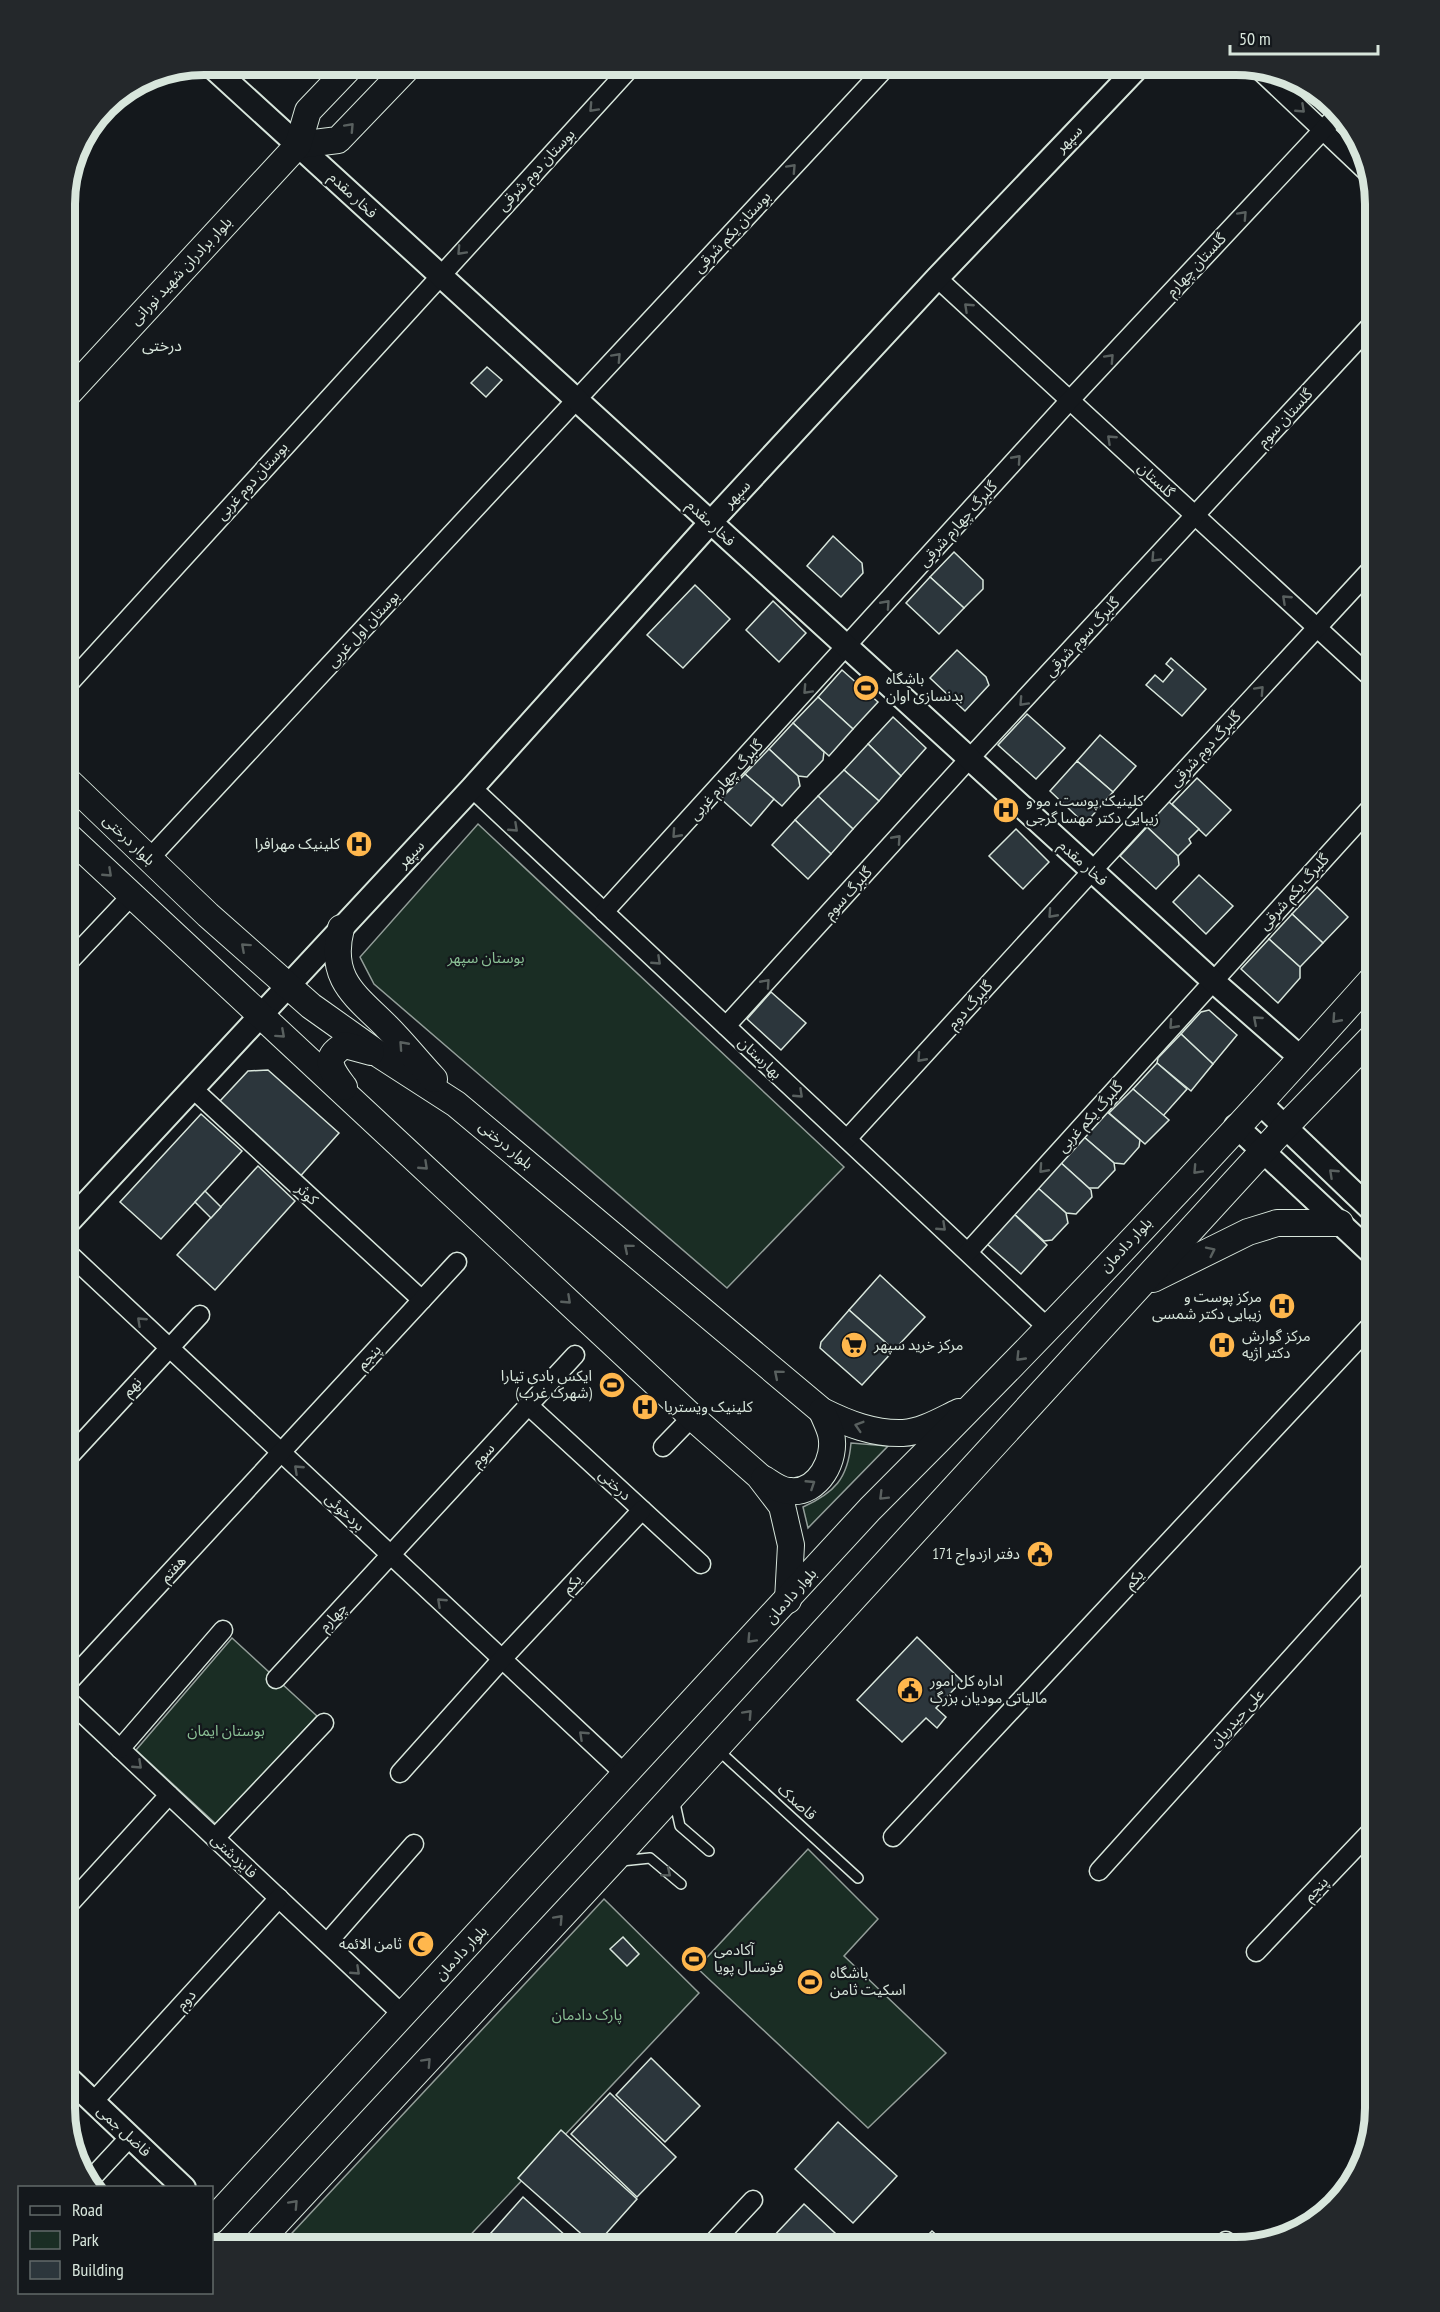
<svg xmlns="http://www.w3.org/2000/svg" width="1440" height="2312" viewBox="0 0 1440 2312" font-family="'PT Sans Narrow','Noto Sans Arabic',sans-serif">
	<rect width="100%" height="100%" fill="#14181c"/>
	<!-- green -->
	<g fill="#1a2d24" stroke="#939e99" stroke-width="1.5">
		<path d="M478,824L844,1167L727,1288L374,984L360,957Z"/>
		<path d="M851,1443L888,1446L808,1528L803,1507C834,1493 848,1479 851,1443Z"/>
		<path d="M232,1638L317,1716L217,1825L136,1750Z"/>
		<path d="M808,1849L878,1919L844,1956L946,2053L868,2128L697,1968Z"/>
		<path d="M604,1899L699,1993L459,2247H279Z"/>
	</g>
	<!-- building -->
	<g fill="#2c363c" stroke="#d8e6dc" stroke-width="1.5">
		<path d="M487,367L502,380L486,397L471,383Z"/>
		<path d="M833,536L862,563L863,573L841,597L807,566Z"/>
		<path d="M954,552L983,580V589L964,608L930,577Z"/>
		<path d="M930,577L964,608L939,634L906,603Z"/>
		<path d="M695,585L730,619L683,668L647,635Z"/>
		<path d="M773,601L806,633L779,662L746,630Z"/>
		<path d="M957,650L986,677L989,685L965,711L930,678Z"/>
		<path d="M1171,658L1206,689L1182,716L1146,685L1155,675L1163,682L1173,670L1166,664Z"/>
		<path d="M842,670L878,702L853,729L818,697Z"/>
		<path d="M818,697L853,729L829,756L793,723Z"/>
		<path d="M1027,714L1065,748L1036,779L998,745Z"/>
		<path d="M893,717L926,748L901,776L868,744Z"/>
		<path d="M793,723L824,752L823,760L807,777L798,776L769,749Z"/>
		<path d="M1100,735L1136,766L1113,792L1077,761Z"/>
		<path d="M868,744L901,776L879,801L844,770Z"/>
		<path d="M769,749L798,776L800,786L782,806L745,774Z"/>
		<path d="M1077,761L1113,792L1085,824L1050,791Z"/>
		<path d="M844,770L879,801L853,829L818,796Z"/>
		<path d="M745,774L774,799L751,826L721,799Z"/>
		<path d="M1197,778L1231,810L1206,836L1172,804Z"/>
		<path d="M818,796L853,829L831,854L795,820Z"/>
		<path d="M1168,801L1199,829L1189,839L1191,843L1178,856L1145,825Z"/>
		<path d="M795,820L831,854L808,879L772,845Z"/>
		<path d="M1147,827L1178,856L1179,865L1156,889L1120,856Z"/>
		<path d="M1016,829L1049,862L1023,889L989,856Z"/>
		<path d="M1199,875L1233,906L1206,934L1173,902Z"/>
		<path d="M1317,887L1348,917L1323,943L1292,914Z"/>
		<path d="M1292,914L1323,943L1300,967L1269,939Z"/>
		<path d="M1269,939L1300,967V978L1278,1003L1241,969Z"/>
		<path d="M771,992L806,1023L781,1050L747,1019Z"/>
		<path d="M1209,1010L1237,1035L1213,1064L1181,1034L1201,1012Z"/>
		<path d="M1181,1034L1213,1064L1191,1091L1157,1063L1158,1058Z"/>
		<path d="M1157,1063L1187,1089L1163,1116L1133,1089Z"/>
		<path d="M268,1070L339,1133L296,1181L225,1118L220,1101L248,1071Z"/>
		<path d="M1133,1089L1169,1120L1145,1144L1109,1113Z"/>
		<path d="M1106,1111L1140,1140L1139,1147L1124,1164L1114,1163L1084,1137Z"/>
		<path d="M201,1114L242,1151L161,1239L120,1202Z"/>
		<path d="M1084,1137L1114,1163L1115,1170L1098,1188H1089L1060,1162Z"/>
		<path d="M1060,1162L1091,1190L1092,1197L1076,1214L1066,1213L1038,1188Z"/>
		<path d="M258,1166L295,1201L215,1290L177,1255Z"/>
		<path d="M1038,1188L1066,1213L1068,1223L1052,1240L1044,1241L1014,1214Z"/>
		<path d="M205,1191L221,1207L211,1218L195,1202Z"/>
		<path d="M1014,1214L1047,1245L1021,1274L987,1244Z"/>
		<path d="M880,1275L925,1317L894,1350L849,1310Z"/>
		<path d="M849,1310L894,1350L862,1385L820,1348L821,1342Z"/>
		<path d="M917,1637L962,1681L936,1708L946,1717L937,1728L926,1718L902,1742L857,1700Z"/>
		<path d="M623,1937L639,1954L627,1966L610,1949Z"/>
		<path d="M651,2058L700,2106L665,2142L616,2095Z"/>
		<path d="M610,2093L676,2157L637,2197L571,2134Z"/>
		<path d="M838,2122L897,2176L853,2223L795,2169Z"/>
		<path d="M561,2130L637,2199L595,2246L518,2178Z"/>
		<path d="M523,2197L578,2247H489L483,2242Z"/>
		<path d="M804,2204L850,2247H777L770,2240Z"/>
		<path d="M932,2231L950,2247H916Z"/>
		<path d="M471,2239L481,2247H463Z"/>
	</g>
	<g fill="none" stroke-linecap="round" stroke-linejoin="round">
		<defs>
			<g id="service">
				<path d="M718,1750L858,1878"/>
				<path d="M674,1799L680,1826L709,1851"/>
				<path d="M621,1861L650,1858L681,1884"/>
			</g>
			<g id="minor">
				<path d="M1258,69L1368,173"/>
				<path d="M937,278L1375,681"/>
				<path d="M65,688L633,65"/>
				<path d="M472,788L1048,1328"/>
				<path d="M149,859L888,65"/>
				<path d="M604,912L1070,400L1337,115"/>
				<path d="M65,966L132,895"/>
				<path d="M726,1026L969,759L1375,321"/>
				<path d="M192,1088L422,1300"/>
				<path d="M847,1139L1092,871L1375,565"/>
				<path d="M65,1250L626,1775"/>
				<path d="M968,1252L1375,803"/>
				<path d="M529,1406L701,1564"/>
				<path d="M663,1447L692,1417"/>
				<path d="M65,1461L200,1315"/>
				<path d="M276,1679L575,1355"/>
				<path d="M65,1686L457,1262"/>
				<path d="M65,1697L403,2015"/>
				<path d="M120,1749L223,1630"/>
				<path d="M400,1773L502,1659L642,1510"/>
				<path d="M893,1837L1375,1321"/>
				<path d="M215,1838L324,1723"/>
				<path d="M1099,1871L1375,1565"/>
				<path d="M65,1909L169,1795"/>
				<path d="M327,1943L414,1844"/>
				<path d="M1256,1952L1375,1827"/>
				<path d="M93,2102L279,1898"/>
				<path d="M89,2181L130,2137"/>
				<path d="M709,2247L753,2200"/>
				<path d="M1224,2247L1226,2241"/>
			</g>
			<g id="tertiary">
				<path d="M210,65L1213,981L1301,1058"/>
				<path d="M1260,1103L1375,1213"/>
				<path d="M1236,1126L1375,1256"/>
				<path d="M65,1226L472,788L711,522L937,278L1140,65"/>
				<path d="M65,2075L184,2188"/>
			</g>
			<g id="secondary">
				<path d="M298,145L338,140L410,65"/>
				<path d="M65,397L298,145L308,111L352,65"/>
				<path d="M65,778L208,915L311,1006L380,1055L456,1104L822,1411C848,1424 874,1434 903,1433C922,1432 942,1420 959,1412"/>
				<path d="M65,833L692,1417L759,1476L782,1506L791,1545L788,1600"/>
				<path d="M341,928C328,979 355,995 387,1027C403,1043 418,1062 434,1079"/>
				<path d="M344,1087C332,1071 321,1058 345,1045L371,1052"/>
				<path d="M1153,1279L1248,1232L1277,1223H1340"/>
				<path d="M764,1479C772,1484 780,1491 790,1491C818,1494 837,1459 831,1434C829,1426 825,1419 822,1411"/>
				<path d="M212,2221L870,1509C1044,1336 1212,1158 1375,976"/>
				<path d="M254,2247L613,1861L1285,1127L1375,1034"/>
			</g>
		</defs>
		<!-- service casing -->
		<use href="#service" stroke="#d8e6dc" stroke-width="12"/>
		<!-- minor casing -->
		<use href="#minor" stroke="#d8e6dc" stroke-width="21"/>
		<!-- tertiary casing -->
		<use href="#tertiary" stroke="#d8e6dc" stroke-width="26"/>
		<!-- secondary casing -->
		<use href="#secondary" stroke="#d8e6dc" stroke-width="28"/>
		<!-- service -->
		<use href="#service" stroke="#14181c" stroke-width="9"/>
		<!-- minor -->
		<use href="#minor" stroke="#14181c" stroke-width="18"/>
		<!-- tertiary -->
		<use href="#tertiary" stroke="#14181c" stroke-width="22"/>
		<!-- secondary -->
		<use href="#secondary" stroke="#14181c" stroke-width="26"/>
	</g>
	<!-- one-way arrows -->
	<defs><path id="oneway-chevron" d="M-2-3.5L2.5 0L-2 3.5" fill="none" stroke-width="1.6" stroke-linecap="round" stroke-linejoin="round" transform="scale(1.5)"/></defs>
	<g stroke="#59605f">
		<use href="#oneway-chevron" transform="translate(593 108) rotate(133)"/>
		<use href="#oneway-chevron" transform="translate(1301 109) rotate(43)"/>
		<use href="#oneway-chevron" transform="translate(350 127) rotate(-47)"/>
		<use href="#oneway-chevron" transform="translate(792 168) rotate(-47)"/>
		<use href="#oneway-chevron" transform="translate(1243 215) rotate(-47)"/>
		<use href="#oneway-chevron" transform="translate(461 251) rotate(133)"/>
		<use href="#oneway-chevron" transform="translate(968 307) rotate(-137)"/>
		<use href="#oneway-chevron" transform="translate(617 357) rotate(-47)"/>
		<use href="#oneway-chevron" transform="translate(1110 358) rotate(-47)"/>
		<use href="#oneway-chevron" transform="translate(1111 439) rotate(-137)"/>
		<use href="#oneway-chevron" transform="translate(1017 459) rotate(-48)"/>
		<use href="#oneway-chevron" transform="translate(1155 558) rotate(133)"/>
		<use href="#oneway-chevron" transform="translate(1286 599) rotate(-137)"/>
		<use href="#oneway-chevron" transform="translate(886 604) rotate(-48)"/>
		<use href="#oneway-chevron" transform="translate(807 690) rotate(133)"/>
		<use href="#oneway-chevron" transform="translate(1260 690) rotate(-47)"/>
		<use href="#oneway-chevron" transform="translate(1023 702) rotate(133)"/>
		<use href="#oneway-chevron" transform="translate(514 828) rotate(43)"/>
		<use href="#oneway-chevron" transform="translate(676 834) rotate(132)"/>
		<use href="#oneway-chevron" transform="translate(897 839) rotate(-48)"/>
		<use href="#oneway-chevron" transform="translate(108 873) rotate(43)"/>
		<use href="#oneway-chevron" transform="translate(1052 914) rotate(132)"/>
		<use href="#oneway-chevron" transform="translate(245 947) rotate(-138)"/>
		<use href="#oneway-chevron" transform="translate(657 961) rotate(43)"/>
		<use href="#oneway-chevron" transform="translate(766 983) rotate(-48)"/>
		<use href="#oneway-chevron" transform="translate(1336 1019) rotate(132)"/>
		<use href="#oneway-chevron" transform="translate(1257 1020) rotate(-139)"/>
		<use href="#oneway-chevron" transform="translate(1173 1025) rotate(132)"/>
		<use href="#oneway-chevron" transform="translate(281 1034) rotate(42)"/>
		<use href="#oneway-chevron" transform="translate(403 1045) rotate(-132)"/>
		<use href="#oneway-chevron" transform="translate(921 1058) rotate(132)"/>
		<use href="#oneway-chevron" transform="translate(799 1094) rotate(43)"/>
		<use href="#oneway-chevron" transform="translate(424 1166) rotate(43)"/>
		<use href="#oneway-chevron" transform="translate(1043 1169) rotate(132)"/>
		<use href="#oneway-chevron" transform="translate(1197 1170) rotate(133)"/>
		<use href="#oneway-chevron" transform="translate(1333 1173) rotate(-137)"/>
		<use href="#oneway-chevron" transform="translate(942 1227) rotate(43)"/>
		<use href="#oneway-chevron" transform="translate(628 1248) rotate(-140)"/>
		<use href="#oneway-chevron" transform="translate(1211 1251) rotate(-26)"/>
		<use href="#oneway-chevron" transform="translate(567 1300) rotate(43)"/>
		<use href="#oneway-chevron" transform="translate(141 1321) rotate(-137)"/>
		<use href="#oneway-chevron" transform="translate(1020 1357) rotate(134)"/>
		<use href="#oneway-chevron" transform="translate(778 1374) rotate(-140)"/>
		<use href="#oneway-chevron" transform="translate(859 1426) rotate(-163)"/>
		<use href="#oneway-chevron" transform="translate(298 1469) rotate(-137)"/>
		<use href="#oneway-chevron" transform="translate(811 1484) rotate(-33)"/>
		<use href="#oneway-chevron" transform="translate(883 1496) rotate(135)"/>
		<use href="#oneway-chevron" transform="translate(441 1602) rotate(-137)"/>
		<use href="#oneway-chevron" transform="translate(751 1639) rotate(133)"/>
		<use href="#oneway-chevron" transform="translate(748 1714) rotate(-47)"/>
		<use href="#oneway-chevron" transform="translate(583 1735) rotate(-137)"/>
		<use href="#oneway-chevron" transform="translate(138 1765) rotate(43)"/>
		<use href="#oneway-chevron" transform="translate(667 1873) rotate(39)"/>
		<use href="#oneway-chevron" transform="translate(559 1919) rotate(-47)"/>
		<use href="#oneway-chevron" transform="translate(356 1971) rotate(43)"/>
		<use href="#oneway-chevron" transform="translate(427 2062) rotate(-47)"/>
		<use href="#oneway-chevron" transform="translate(294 2204) rotate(-47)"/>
	</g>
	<!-- icons -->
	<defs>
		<symbol id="stadium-disc" viewBox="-11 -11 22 22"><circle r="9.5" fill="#ffb74d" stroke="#14181c"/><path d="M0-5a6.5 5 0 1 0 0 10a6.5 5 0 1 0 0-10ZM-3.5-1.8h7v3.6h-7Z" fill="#111"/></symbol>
		<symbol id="hospital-disc" viewBox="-11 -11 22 22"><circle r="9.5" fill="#ffb74d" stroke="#14181c"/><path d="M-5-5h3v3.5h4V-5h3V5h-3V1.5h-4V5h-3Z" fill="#111"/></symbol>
		<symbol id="supermarket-disc" viewBox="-11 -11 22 22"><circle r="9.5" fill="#ffb74d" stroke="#14181c"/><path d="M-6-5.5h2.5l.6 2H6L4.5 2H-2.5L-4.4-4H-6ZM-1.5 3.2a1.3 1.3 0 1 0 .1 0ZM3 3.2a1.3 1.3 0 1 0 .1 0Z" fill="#111"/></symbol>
		<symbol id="civic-disc" viewBox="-11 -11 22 22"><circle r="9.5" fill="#ffb74d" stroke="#14181c"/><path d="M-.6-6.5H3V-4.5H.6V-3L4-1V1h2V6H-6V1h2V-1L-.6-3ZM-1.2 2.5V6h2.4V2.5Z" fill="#111"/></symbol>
		<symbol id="mosque-disc" viewBox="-11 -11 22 22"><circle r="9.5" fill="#ffb74d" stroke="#14181c"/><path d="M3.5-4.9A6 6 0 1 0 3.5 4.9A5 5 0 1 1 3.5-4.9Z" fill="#111"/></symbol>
	</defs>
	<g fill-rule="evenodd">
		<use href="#stadium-disc" x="851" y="673" width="30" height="30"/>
		<use href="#hospital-disc" x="991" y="795" width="30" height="30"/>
		<use href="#hospital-disc" x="344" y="829" width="30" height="30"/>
		<use href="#hospital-disc" x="1267" y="1291" width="30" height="30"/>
		<use href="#supermarket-disc" x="839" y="1330" width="30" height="30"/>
		<use href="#hospital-disc" x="1207" y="1330" width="30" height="30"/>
		<use href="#stadium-disc" x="597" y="1370" width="30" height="30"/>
		<use href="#hospital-disc" x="630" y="1392" width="30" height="30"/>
		<use href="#civic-disc" x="1025" y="1539" width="30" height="30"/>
		<use href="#civic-disc" x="895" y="1675" width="30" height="30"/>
		<use href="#mosque-disc" x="406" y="1929" width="30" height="30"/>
		<use href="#stadium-disc" x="679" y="1944" width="30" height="30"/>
		<use href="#stadium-disc" x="795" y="1967" width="30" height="30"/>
	</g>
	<g text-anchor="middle" stroke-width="4.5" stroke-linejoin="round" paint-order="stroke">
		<!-- street labels -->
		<g font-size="15" fill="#d8e6dc" stroke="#14181c">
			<text transform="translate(1069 139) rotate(-46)" y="5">سپهر</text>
			<text transform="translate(536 170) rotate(-47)" y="5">بوستان دوم شرقی</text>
			<text transform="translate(353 195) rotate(43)" y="5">فخار مقدم</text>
			<text transform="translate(732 232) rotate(-47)" y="5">بوستان یکم شرقی</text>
			<text transform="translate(1196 265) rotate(-47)" y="5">گلستان چهارم</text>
			<text transform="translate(181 271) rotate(-47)" y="5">بلوار برادران شهید نورانی</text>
			<text transform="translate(1285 418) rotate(-47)" y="5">گلستان سوم</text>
			<text transform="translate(1156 480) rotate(43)" y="5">گلستان</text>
			<text transform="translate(252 481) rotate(-48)" y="5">بوستان دوم غربی</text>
			<text transform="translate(737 494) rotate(-47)" y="5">سپهر</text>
			<text transform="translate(711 523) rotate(43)" y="5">فخار مقدم</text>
			<text transform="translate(958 524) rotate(-48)" y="5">گلبرگ چهارم شرقی</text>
			<text transform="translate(363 629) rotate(-47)" y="5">بوستان اول غربی</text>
			<text transform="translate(1082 637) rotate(-47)" y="5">گلبرگ سوم شرقی</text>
			<text transform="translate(1205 749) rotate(-47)" y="5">گلبرگ دوم شرقی</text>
			<text transform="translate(726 780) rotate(-48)" y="5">گلبرگ چهارم غربی</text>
			<text transform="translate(129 840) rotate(44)" y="5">بلوار درختی</text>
			<text transform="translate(411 854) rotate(-47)" y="5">سپهر</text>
			<text transform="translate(1083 863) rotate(42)" y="5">فخار مقدم</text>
			<text transform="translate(1294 892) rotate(-48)" y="5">گلبرگ یکم شرقی</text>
			<text transform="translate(848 893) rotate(-48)" y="5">گلبرگ سوم</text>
			<text transform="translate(970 1005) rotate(-48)" y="5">گلبرگ دوم</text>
			<text transform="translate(760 1058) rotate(43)" y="5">بهارستان</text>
			<text transform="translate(1090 1117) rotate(-48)" y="5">گلبرگ یکم غربی</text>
			<text transform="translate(506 1145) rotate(40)" y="5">بلوار درختی</text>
			<text transform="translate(307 1194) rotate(43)" y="5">کوثر</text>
			<text transform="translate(1126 1245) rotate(-47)" y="5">بلوار دادمان</text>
			<text transform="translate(369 1357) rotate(-47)" y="5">پنجم</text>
			<text transform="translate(132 1387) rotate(-47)" y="5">نهم</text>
			<text transform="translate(483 1455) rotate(-47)" y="5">سوم</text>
			<text transform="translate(615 1485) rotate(43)" y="5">درختی</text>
			<text transform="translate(345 1512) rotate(43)" y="5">بردخوئی</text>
			<text transform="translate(173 1569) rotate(-47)" y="5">هفتم</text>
			<text transform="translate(1134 1579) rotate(-47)" y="5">یکم</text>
			<text transform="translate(572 1584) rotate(-47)" y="5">یکم</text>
			<text transform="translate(791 1596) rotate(-48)" y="5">بلوار دادمان</text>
			<text transform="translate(333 1617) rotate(-47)" y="5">چهارم</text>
			<text transform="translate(1237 1718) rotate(-48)" y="5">علی حیدریان</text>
			<text transform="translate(797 1802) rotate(42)" y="5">قاصدک</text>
			<text transform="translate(234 1856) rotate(43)" y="5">فایزدشتی</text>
			<text transform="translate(1316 1889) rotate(-46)" y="5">پنجم</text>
			<text transform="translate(461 1953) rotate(-47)" y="5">بلوار دادمان</text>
			<text transform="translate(186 2000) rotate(-48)" y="5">دوم</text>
			<text transform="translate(124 2131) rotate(43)" y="5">فاضل جمی</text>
		</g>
		<!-- poi labels -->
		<g font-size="15" fill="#d8e6dc" stroke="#14181c" text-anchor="start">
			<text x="886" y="684">باشگاه<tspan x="886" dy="17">بدنسازی اوان</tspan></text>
			<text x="1026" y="806">کلینیک پوست، مو و<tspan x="1026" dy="17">زیبایی دکتر مهسا گرجی</tspan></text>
			<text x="340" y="849" text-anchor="end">کلینیک مهرافرا</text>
			<text x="1262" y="1302" text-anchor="end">مرکز پوست و<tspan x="1262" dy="17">زیبایی دکتر شمسی</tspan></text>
			<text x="1242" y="1341">مرکز گوارش<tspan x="1242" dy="17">دکتر اژیه</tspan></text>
			<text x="874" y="1350">مرکز خرید سپهر</text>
			<text x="592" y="1381" text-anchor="end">ایکس بادی تیارا<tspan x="592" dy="17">(شهرک غرب)</tspan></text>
			<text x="664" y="1412">کلینیک ویستریا</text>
			<text x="1020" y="1559" text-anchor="end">دفتر ازدواج 171</text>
			<text x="930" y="1686">اداره کل امور<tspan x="930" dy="17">مالیاتی مودیان بزرگ</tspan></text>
			<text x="402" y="1949" text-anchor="end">ثامن الائمه</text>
			<text x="714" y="1955">آکادمی<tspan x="714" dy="17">فوتسال پویا</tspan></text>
			<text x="830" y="1978">باشگاه<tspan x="830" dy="17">اسکیت ثامن</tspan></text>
		</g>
		<!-- park labels -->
		<g font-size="15" fill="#8ac095" stroke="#14181c">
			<text x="486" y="963">بوستان سپهر</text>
			<text x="226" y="1736">بوستان ایمان</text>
			<text x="587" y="2020">پارک دادمان</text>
		</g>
		<!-- neighbourhood labels -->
		<g font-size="16" fill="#d8e6dc" stroke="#14181c">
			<text x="162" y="351">درختی</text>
		</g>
	</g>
	<!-- crop -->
	<path d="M0 0H1440V2312H0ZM204 75H1236A129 129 0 0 1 1365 204V2108A129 129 0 0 1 1236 2237H204A129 129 0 0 1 75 2108V204A129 129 0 0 1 204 75Z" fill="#24282b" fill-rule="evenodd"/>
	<path fill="none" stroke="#d8e6dc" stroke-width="8" d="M204 75H1236A129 129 0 0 1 1365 204V2108A129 129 0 0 1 1236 2237H204A129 129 0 0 1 75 2108V204A129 129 0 0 1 204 75Z"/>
	<!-- legend -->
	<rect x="18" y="2186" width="195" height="108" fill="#14181c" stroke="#626a69" stroke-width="1.5"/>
	<rect x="30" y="2206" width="30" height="9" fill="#14181c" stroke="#626a69" stroke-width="1.5"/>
	<text x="72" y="2216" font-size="18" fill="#d8e6dc">Road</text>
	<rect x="30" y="2231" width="30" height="18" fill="#1a2d24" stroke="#626a69" stroke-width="1.5"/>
	<text x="72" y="2246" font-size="18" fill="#d8e6dc">Park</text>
	<rect x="30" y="2261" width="30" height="18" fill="#2c363c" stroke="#626a69" stroke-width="1.5"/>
	<text x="72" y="2276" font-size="18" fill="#d8e6dc">Building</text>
	<!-- scale -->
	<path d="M1230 45v9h148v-9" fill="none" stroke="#d8e6dc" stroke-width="3"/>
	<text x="1239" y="45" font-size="18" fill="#d8e6dc" stroke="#14181c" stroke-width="4.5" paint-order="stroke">50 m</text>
</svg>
